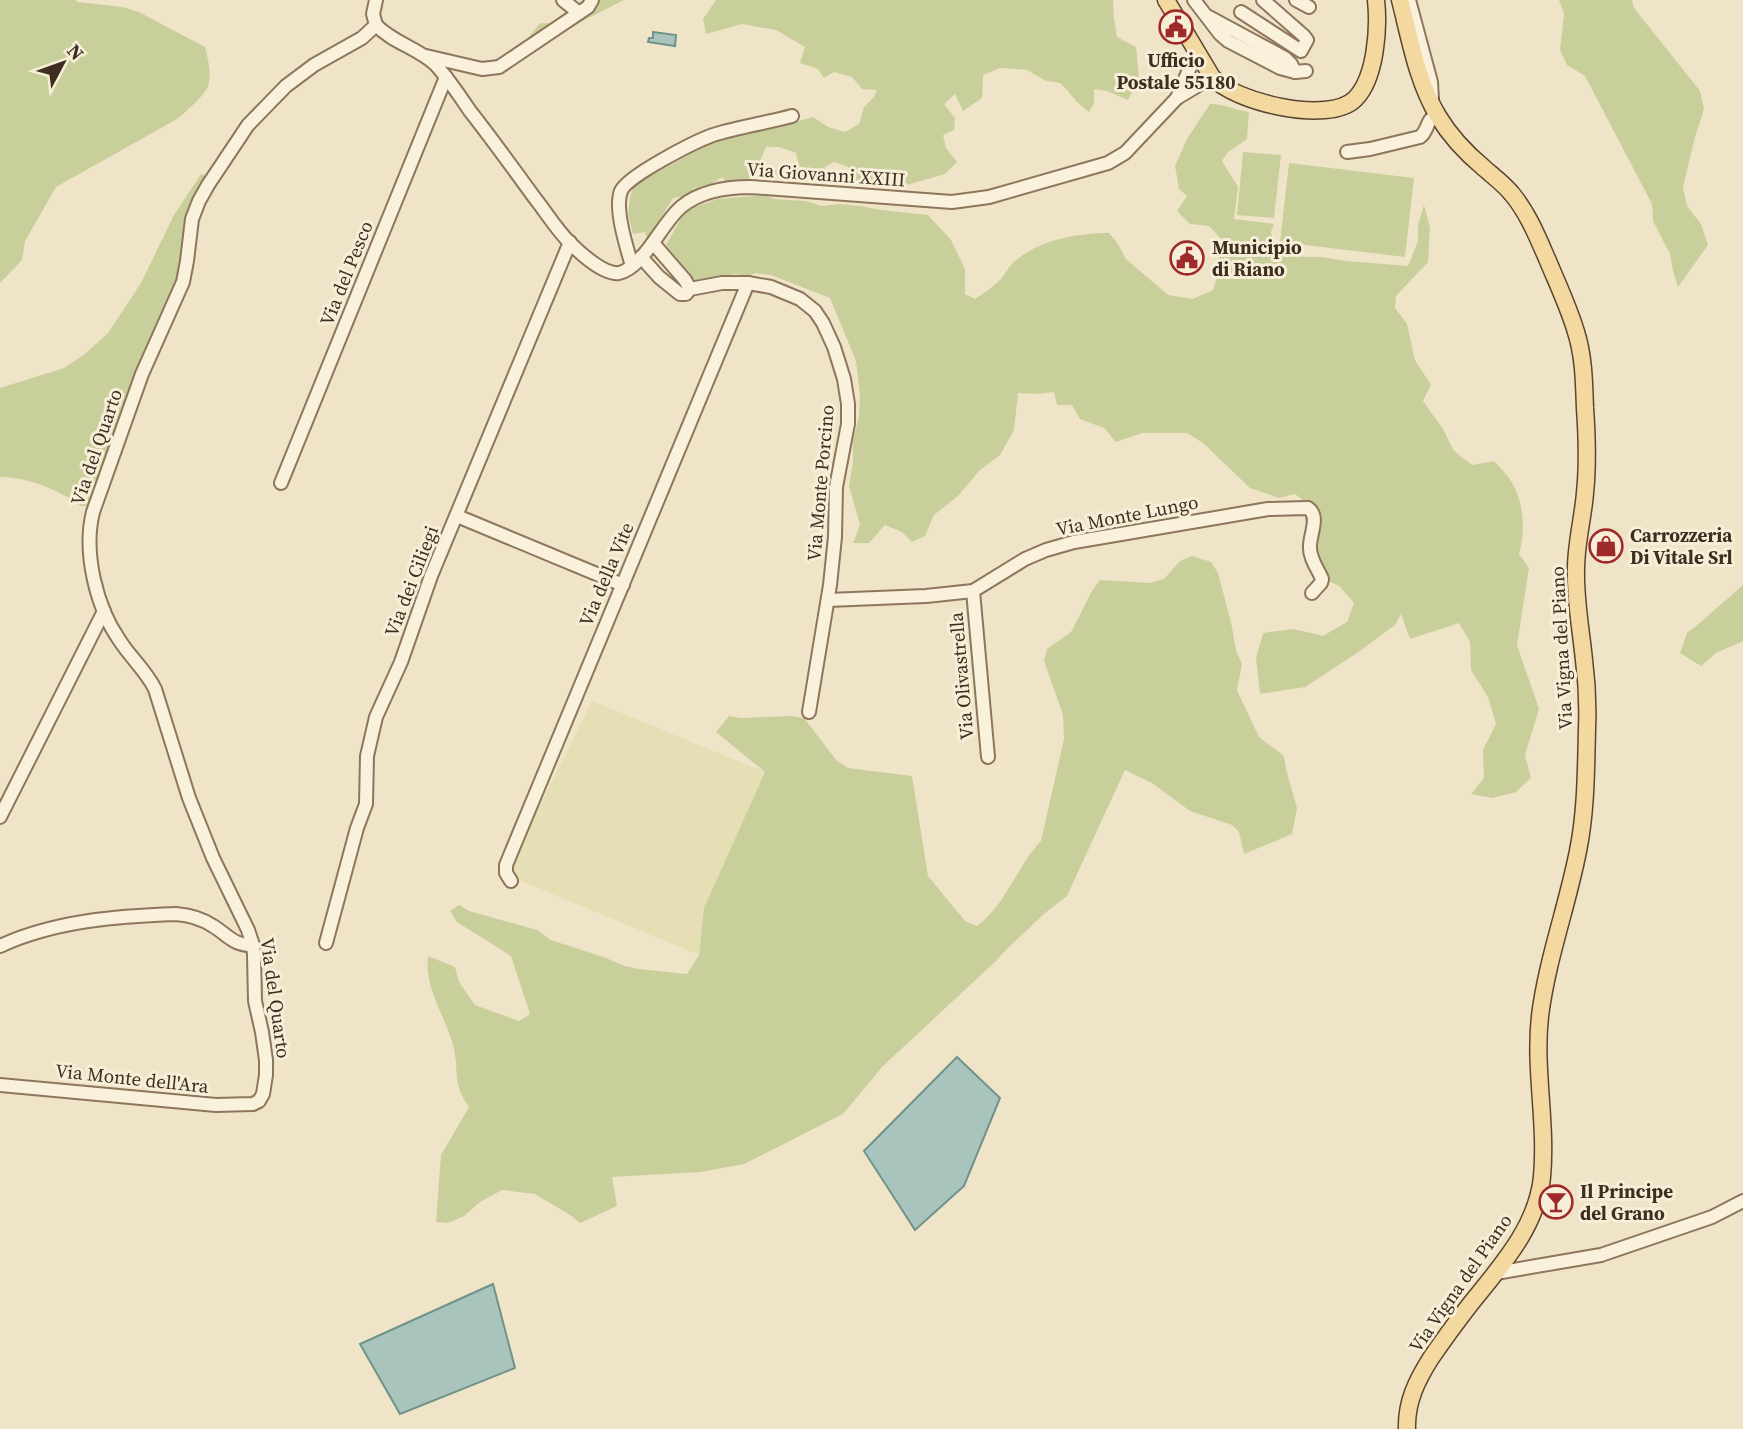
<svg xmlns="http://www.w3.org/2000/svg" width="1743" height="1429" viewBox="0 0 1743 1429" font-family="'Source Serif 4',serif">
	<rect width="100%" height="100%" fill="#f0e4c8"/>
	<!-- farmland -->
	<path fill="#e6deb5" d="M592,701L765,772L704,908L699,955L509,876L510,865Z"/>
	<!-- green -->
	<g fill="#c9cf9b">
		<path d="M0,0H76L77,2L123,7L139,12L205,47C208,59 212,75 208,86C204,96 185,113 177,119L56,187L25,241L22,260L0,283Z"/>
		<path d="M582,0H624L569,28L556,38L537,45L526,41L540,23C561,25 571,17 582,0Z"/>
		<path d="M716,0H1113L1114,18L1117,37L1136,47L1139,78L1128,100L1107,91L1094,89V103L1089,112L1076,101L1067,90L1060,83L1046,81L1027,70L1000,68L983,75L982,98L963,111L955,94L944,104L955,118L954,130L943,135L946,148L957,162L945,174L896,188L855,184L848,167L834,162L825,167L827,177L799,179L767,177V170L800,169L796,153L779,147H766L759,164L749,179L727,183L722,177L711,184L694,188L689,195L673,198L648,240L645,232L633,234L628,214L630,198L633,188L647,178L705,146L736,135L765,130L813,117L828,127L845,132L859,124L864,107L874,97L877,90L862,89L852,77L834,72L824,78L818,69L800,63L805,47L776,30L742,24L706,34L703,19Z"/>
		<path d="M1559,0H1632L1634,8L1700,91L1704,109L1695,137L1683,187L1687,206L1701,224L1708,245L1678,287L1673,271L1670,254L1653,221L1652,204L1585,76L1567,65L1560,50L1564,14Z"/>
		<path d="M1210,104C1226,104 1234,110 1249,112L1247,139L1228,152L1222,161L1238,187L1234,219L1274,224L1271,232L1275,250L1287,255L1306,257H1323L1346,261L1408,266L1418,241V225L1424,205L1430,228L1428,262L1396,296L1395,308L1407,324L1415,360L1431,385L1423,401L1443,429L1454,451L1472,465L1494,461C1499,466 1504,472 1509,478C1524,500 1526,529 1519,554L1529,568L1517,645L1539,709L1525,755L1531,778L1516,792L1493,798L1471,794L1484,778L1483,750L1496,724L1488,697L1471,670L1470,642L1459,623L1410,639L1401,614L1395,625L1357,653L1305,687L1260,694L1256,658L1263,633L1294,629L1323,636L1347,622L1354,603L1339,586L1312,574L1314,550L1305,520L1307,503L1295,494L1279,498L1250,488L1203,443L1187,433H1142L1116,442L1104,428L1080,419L1072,405H1057L1054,392L1037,394L1018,393L1014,430L1000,455L980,470L958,496L934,515L925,536L912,542L902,532L885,525L869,543H853L860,525L849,486L853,462V442L859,415L860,396L856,361L830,298L771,275L755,273L748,276L735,274L697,283L666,245L685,211L717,199L765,195L775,199L806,201L822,206L839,204L860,206L881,210L928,215L951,240L965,269V294L975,299C984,293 993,287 1001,279C1006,273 1009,266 1015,261C1039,240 1077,233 1109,233L1118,244L1126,259L1168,295L1193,299L1213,290L1218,273L1221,239L1209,226L1190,224L1177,211L1187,196L1179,189L1175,166L1187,139Z"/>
		<path d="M1243,152L1281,155L1274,218L1237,215Z"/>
		<path d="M1289,163L1414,178L1405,257L1280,242Z"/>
		<path d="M201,174L209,176L175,292L91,502L86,506H80C64,491 23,476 0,477V388L64,368L85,354L108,333L141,283L174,215Z"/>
		<path d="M1192,556L1211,562L1218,573L1231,622L1236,650L1242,664L1237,690L1259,737L1284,756L1286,769L1297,808L1292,834L1244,854L1239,832L1232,825L1190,811L1152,783L1125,770L1067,896L1045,913L1006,950L997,960L883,1066L843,1114L744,1164L701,1172L612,1177L617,1206L580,1223L570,1215L535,1194L502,1190L480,1202L464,1216L448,1223L436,1222L441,1155L469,1107C451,1081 460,1072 453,1045C445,1015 424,989 428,956L455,967L459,982L475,1005L519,1021L530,1014L511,956L457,922L450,911L459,905L469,911L537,930L551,940L606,958L622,965L638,969L687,974L699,955L704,908L765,772L716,732L729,716L741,718L792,716L804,718L837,761L848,768L912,776L928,876L965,921L977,926C1006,905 1017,866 1041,841L1064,739L1063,715L1044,661L1047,649L1071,632L1092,591L1100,580L1150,583L1164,579L1180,561Z"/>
		<path d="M1743,585V641L1716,653L1701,666L1680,653L1687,633L1701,622Z"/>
	</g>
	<!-- water -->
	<g fill="#a9c4bc" stroke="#6f938a" stroke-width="2">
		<path d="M653,32L676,35L675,46L648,42L649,38H653Z"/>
		<path d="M957,1057L1000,1098L964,1186L915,1230L864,1151Z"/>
		<path d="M493,1284L515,1368L400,1414L360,1344Z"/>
	</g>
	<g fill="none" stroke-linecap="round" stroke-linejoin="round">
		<defs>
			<g id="minor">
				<path d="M376,0L373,14L376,25"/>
				<path d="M563,0L579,13"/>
				<path d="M1194,0L1220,34L1228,41L1280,68L1295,72L1306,71"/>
				<path d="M1296,0L1309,7"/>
				<path d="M1409,0L1431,82L1432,99"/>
				<path d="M1241,12L1301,51L1307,40L1304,36L1263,0"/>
				<path d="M1209,17L1285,58L1291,64L1295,72"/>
				<path d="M376,25C392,42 417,48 435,64C448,78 459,95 470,111C492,139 513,168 534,197C546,212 556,229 570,243C580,253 604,275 619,273C643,268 662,223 681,207C700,191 727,187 751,187L952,202L989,197L1108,163L1125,153L1177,98L1212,77"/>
				<path d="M426,56L482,69L499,67L588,7L592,0"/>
				<path d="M1177,98L1197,51"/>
				<path d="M1347,152L1370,149L1420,137C1429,130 1425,121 1437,114"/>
				<path d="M653,243L685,280L690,289"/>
				<path d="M641,257L659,277L680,294H686L690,289L722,283H748L771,287L800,299L815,311L823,323L834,347L844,379L848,404V424L836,487L835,537L830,585L809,712"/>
				<path d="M632,266C627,248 614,209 621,191C627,176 696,141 713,135C738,127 766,123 792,116"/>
				<path d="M281,483L446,77"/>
				<path d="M457,516L623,585"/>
				<path d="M973,591L988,757"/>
				<path d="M828,600L926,596L973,591L1025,559L1046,550L1074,542L1268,509L1308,508C1320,516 1310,534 1310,546C1309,558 1318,569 1322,579L1321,583L1312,593"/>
				<path d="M0,817L104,611"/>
				<path d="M511,881L506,873V865L748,283"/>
				<path d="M326,943L357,828L366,804L367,756L376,717L401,662L431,576L570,242"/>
				<path d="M0,946C54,921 117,916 176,914C190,915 201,918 213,926C228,935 234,946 253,945"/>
				<path d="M0,1085L216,1105L253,1104L259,1101L263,1094L266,1075V1060L262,1032L255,1001L254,955L253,945L248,930L213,858L189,798L155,689C146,671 131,658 120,641C96,607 83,552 93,512L142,374L183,282L187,261L192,219L199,201L208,185L248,125L286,86L314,65L362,38L376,25"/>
				<path d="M1496,1273L1601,1255L1712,1217L1743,1201"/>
			</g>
			<g id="major">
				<path d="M1166,0L1212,77C1234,102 1329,125 1355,99C1376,78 1379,28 1376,0"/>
				<path d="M1400,0C1410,39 1417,81 1438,116C1450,136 1466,153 1484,168C1493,176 1504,184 1512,194C1528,213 1538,238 1548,261C1558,285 1569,308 1576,332C1584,357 1584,383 1585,408C1587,436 1588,464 1585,493C1583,518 1576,543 1576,569C1575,599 1581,630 1584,660C1587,683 1588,706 1587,729C1586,770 1586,812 1578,851C1567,907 1547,960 1540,1016C1534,1069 1547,1123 1542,1177C1537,1226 1502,1265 1472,1302C1458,1320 1444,1339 1431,1358C1417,1380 1406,1402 1407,1429"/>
			</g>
		</defs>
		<!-- minor casing -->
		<use href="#minor" stroke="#8d765c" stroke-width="16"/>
		<!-- major casing -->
		<use href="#major" stroke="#5b4430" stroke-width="19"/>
		<!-- minor -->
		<use href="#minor" stroke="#faf1dc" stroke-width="12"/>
		<!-- major -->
		<use href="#major" stroke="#f3d9a0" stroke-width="16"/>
	</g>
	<!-- icons -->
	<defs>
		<symbol id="civic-ring" viewBox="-11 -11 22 22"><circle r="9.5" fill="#f7eed8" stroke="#9e2a2b" stroke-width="1.5"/><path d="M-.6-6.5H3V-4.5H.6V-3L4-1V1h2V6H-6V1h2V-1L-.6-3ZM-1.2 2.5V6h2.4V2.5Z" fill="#9e2a2b"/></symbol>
		<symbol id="shop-ring" viewBox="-11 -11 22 22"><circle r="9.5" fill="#f7eed8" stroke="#9e2a2b" stroke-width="1.5"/><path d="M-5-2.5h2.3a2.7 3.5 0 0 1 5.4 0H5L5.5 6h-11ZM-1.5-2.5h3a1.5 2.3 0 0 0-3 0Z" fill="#9e2a2b"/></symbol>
		<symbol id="bar-ring" viewBox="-11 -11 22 22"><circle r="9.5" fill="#f7eed8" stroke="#9e2a2b" stroke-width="1.5"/><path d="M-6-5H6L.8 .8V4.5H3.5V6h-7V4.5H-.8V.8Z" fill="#9e2a2b"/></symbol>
	</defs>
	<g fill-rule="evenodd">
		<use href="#civic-ring" x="1157" y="8" width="38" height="38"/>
		<use href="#civic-ring" x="1168" y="239" width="38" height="38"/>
		<use href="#shop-ring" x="1587" y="527" width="38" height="38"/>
		<use href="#bar-ring" x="1537" y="1183" width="38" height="38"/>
	</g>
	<g text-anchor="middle" stroke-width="6" stroke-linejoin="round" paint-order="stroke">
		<!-- poi labels -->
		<g font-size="19" font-weight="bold" fill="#3d2e20" stroke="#f7eed8" text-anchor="start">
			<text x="1176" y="67" text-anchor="middle">Ufficio<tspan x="1176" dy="22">Postale 55180</tspan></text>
			<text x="1212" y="254">Municipio<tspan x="1212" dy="22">di Riano</tspan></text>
			<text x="1630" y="542">Carrozzeria<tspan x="1630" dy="22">Di Vitale Srl</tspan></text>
			<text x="1580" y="1198">Il Principe<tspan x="1580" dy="22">del Grano</tspan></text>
		</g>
		<!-- street labels -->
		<g font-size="19" fill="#3d2e20" stroke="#f7eed8">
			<text transform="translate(826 174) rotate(4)" y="7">Via Giovanni XXIII</text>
			<text transform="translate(346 273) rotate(-68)" y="7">Via del Pesco</text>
			<text transform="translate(96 447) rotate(-71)" y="7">Via del Quarto</text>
			<text transform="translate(820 483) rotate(-85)" y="7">Via Monte Porcino</text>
			<text transform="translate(1127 515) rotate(-11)" y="7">Via Monte Lungo</text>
			<text transform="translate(606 574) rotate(-67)" y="7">Via della Vite</text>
			<text transform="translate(411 581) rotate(-69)" y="7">Via dei Ciliegi</text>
			<text transform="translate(1561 648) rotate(-93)" y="7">Via Vigna del Piano</text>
			<text transform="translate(961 676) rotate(-95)" y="7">Via Olivastrella</text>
			<text transform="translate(276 998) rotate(82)" y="7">Via del Quarto</text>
			<text transform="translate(132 1078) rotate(6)" y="7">Via Monte dell'Ara</text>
			<text transform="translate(1460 1283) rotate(-55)" y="7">Via Vigna del Piano</text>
		</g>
	</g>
	<!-- north arrow -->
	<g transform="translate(63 63) rotate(49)" stroke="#f7eed8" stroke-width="5" paint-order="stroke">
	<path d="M0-5L12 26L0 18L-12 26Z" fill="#3d2e20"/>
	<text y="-10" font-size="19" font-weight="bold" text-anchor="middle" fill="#3d2e20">N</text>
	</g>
</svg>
